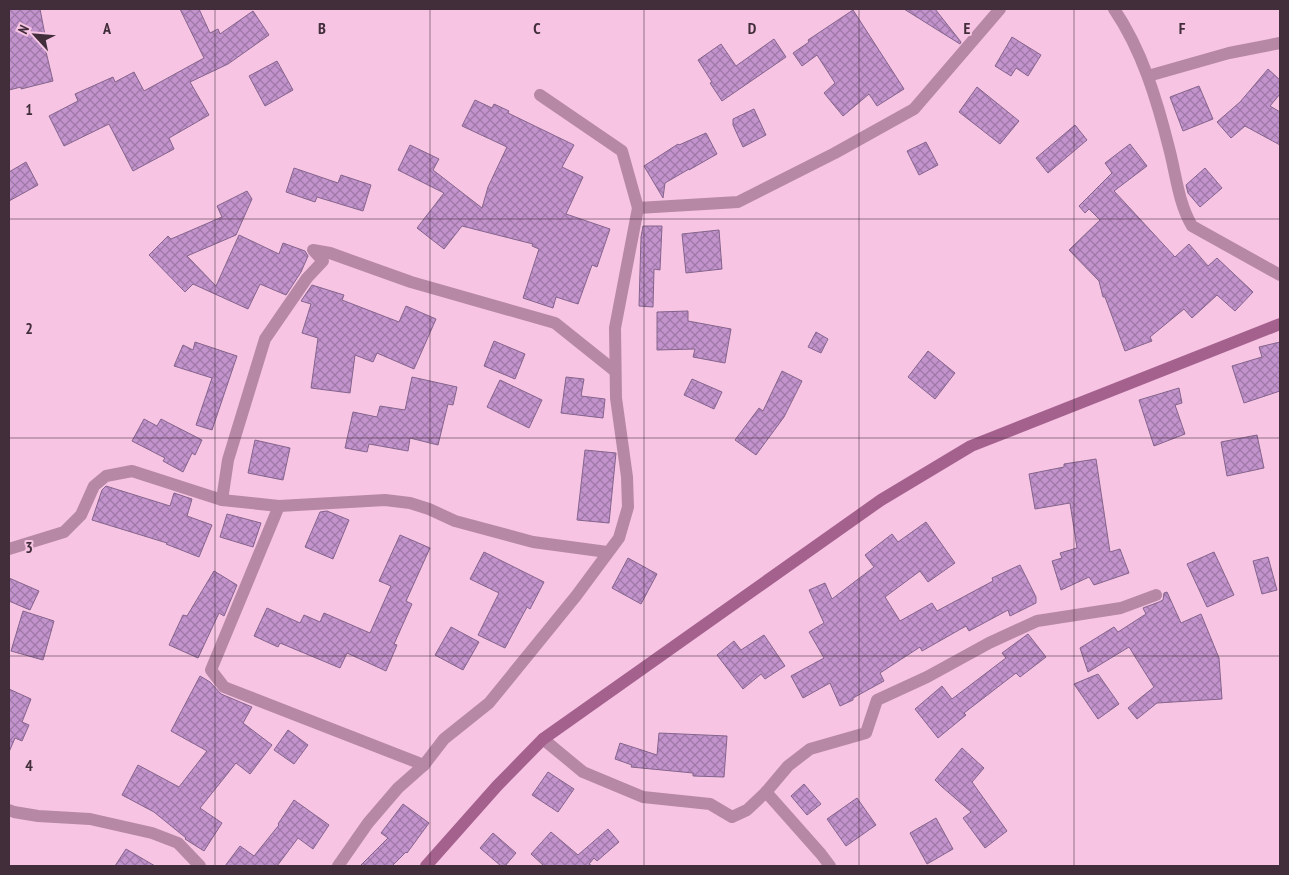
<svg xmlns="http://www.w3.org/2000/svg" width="1289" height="875" viewBox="0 0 1289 875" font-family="'PT Sans Narrow',sans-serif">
	<defs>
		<pattern id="building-cross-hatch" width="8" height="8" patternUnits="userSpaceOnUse" patternTransform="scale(1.25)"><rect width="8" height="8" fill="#c293cc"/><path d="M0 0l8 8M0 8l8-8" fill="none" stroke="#9f78a7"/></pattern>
	</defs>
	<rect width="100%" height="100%" fill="#f7c4e4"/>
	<!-- building -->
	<g fill="url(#building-cross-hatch)" stroke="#85648c">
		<path d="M9,9H40L45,35H42L53,81L21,89V87L9,90Z"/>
		<path d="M180,9H199L210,33L218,29L220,34L253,11L269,35L228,64L190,82L209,115L169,138L174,149L133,171L109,124L64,146L49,116L78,101L75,94L113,77L115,82L134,72L144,91L204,58Z"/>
		<path d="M904,9H935L961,42L960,44Z"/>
		<path d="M853,10L904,89L877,106L869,94L843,116L824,93L835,83L817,55L802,66L793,53L809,42L808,40Z"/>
		<path d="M1012,37L1041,55L1028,76L1016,68L1011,76L995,66Z"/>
		<path d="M774,39L786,57L722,101L710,83L712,82L698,60L721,44L736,66Z"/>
		<path d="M277,61L293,90L265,106L249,76Z"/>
		<path d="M1268,69L1280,80V94L1270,106L1280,112V145L1245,126L1231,138L1217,122L1240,102Z"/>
		<path d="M1199,86L1213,119L1183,131L1170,97Z"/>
		<path d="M977,87L1019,121L1000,144L959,112Z"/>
		<path d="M475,100L492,108L494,104L509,111L508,113L574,145L562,167L583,177L566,214L610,229L597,267L592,265L578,304L556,297L553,308L523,298L539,249L532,246L533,244L462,226L444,249L417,228L444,193L398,170L410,145L439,159L433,170L482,208L488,187L507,147L462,126Z"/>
		<path d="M754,109L766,135L743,147L733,125V119Z"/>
		<path d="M1075,125L1087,140L1048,173L1036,158Z"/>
		<path d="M706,133L717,154L689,170V169L665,183L663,198L644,166L678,144L679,145Z"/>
		<path d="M926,142L938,165L919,175L907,151Z"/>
		<path d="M1130,144L1147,166L1114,191L1175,257L1189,244L1208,266L1217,258L1253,292L1235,311L1217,295L1192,318L1184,309L1150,337L1152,341L1125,351L1105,297H1103L1099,281L1069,250L1100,220L1089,209L1085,213L1079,206L1112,173L1105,163Z"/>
		<path d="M26,162L38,185L9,201V172Z"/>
		<path d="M294,168L338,183L341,175L371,185L363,211L317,197L315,202L286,192Z"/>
		<path d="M1205,168L1222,188L1200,207L1188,193L1186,185Z"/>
		<path d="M247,191L252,199L236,235L187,256L216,286L239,235L279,254L283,243L305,251L308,256L301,272L286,295L260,284L248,309L193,284L185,292L149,255L168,236L171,239L222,217L217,206Z"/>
		<path d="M643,226H662L660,270L654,269L653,307L639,306L641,237Z"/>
		<path d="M719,230L722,269L686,273L682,234Z"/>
		<path d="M312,285L344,295L342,300L399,322L406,306L436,319L414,369L377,353L373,362L355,355L350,393L311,388L318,338L302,333L311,304L301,301Z"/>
		<path d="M688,311V321L731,329L725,363L693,357L695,349L657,350V312Z"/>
		<path d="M816,332L828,339L821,353L808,347Z"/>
		<path d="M494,341L525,354L515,379L484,366Z"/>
		<path d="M195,342L237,356L212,430L196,425L212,378L174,366L183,345L193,350Z"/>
		<path d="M1280,342V391L1244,403L1232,366L1262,357L1259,347Z"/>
		<path d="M928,351L955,373L935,399L908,377Z"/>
		<path d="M782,371L802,381L784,417L756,455L735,440L759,408L763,411Z"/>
		<path d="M412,377L457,387L453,405L448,404L438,445L410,438L408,451L369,444L367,452L345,448L353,412L377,417L380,406L405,410Z"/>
		<path d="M566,377L584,379L581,396L605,399L603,418L561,413Z"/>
		<path d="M692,379L722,392L714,409L684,395Z"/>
		<path d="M500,380L542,400L529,428L487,407Z"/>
		<path d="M1179,388L1182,403L1175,405L1185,434L1154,446L1139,400Z"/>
		<path d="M144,419L157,426L161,419L202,440L195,455L192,453L183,472L163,461L165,458L132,441Z"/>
		<path d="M1257,435L1264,468L1227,476L1221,442Z"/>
		<path d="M255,440L290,448L283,480L248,473Z"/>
		<path d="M585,450L616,453L609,523L577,520Z"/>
		<path d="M1096,459L1110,552L1120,549L1129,573L1094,585L1089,577L1061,590L1052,561L1062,558L1060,553L1077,548L1070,503L1035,509L1029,474L1064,467V464Z"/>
		<path d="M106,486L170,506L174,493L192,499L187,516L212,525L199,557L166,544L167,543L92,520L102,490Z"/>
		<path d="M327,511L349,520L333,559L305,547L320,512Z"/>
		<path d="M227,514L261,523L253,547L220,537Z"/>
		<path d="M926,522L955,563L928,582L920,571L885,597L900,621L932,603L937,611L993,581L992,578L1020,565L1036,597V603L1010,616L1008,610L969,631L966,626L922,651L920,647L880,673L884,681L853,698V700L840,706L830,683L803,698L791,676L824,658L809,632L824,623L809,590L825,583L832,599L874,567L865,555L892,534L898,542Z"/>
		<path d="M400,535L430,548L406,601L412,604L394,644L397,645L386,671L347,653L340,668L280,643L278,647L254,636L267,608L300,623L304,615L320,622L324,613L370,633L391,586L379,581Z"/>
		<path d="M484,552L544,582L530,609L527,607L505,648L478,635L499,593L470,579Z"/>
		<path d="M1214,552L1234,595L1207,607L1187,564Z"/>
		<path d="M1268,557L1277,590L1262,594L1253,561Z"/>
		<path d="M628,558L657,574L641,604L612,588Z"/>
		<path d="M214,571L237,585L224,616L219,613L198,658L169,645L183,615L187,616Z"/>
		<path d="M9,578L39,591L30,610L9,601Z"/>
		<path d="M1167,592L1181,623L1201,614L1219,658L1222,699L1157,703L1137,719L1128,708L1154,687L1129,647L1088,672L1080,648L1114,627L1118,632L1146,614L1143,608L1159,602L1163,600L1164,593Z"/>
		<path d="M23,611L54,621L43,660L11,651Z"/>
		<path d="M451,627L479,642L463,670L435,655Z"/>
		<path d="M1028,634L1046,657L1020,677L1016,673L964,713L966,715L938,738L915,709L942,686L952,699L1006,658L1002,653Z"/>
		<path d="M764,635L785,666L765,679L761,674L743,689L717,655L734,641L741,650Z"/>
		<path d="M1098,674L1119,704L1098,719L1074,684Z"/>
		<path d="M200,676L210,682L221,694L252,707L243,723L272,745L250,774L236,763L200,808L222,823L204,851L185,839L186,838L154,812L122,795L138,765L179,787L207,751L171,731Z"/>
		<path d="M9,689L31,699L22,722L29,725L22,741L15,738L9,752Z"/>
		<path d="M288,730L308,745L294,764L274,750Z"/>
		<path d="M659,733L727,736L724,777L693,776V773L631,767L632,765L615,759L620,743L657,755Z"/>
		<path d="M962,748L984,768L972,782L1007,831L985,848L963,818L971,812L941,786L935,780Z"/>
		<path d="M548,772L574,789L558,812L532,795Z"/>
		<path d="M804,784L821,804L807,815L791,796Z"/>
		<path d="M857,798L876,825L846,846L827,819Z"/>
		<path d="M294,800L329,825L313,849L298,838L277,866H225L240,846L254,856L279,825L278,824Z"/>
		<path d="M403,804L429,823L407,853L406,852L392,866H360L388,838L381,833Z"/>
		<path d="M936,818L953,849L927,864L910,833Z"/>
		<path d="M608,829L619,842L597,861L594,858L589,864L592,866H544L531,854L551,832L578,855Z"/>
		<path d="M493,833L516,853L505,866H501L480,848Z"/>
		<path d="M126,849L155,866H115Z"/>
	</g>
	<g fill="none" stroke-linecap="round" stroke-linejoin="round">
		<!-- street -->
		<g stroke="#b788a6" stroke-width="12">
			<path d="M1114,9C1142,50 1157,100 1169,148C1176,174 1178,202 1192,226L1280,275"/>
			<path d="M1148,76L1229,53L1280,43"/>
			<path d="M540,95L622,151L638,208"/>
			<path d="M222,500L228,460L265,339L307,278L323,261L313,250L330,253L411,282L555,323L615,371"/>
			<path d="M279,506L211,670L224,687L424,765"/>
			<path d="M9,549L64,532L81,515L94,486L106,476L132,471L222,500L279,506L385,500L410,503L429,509L455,521L533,542L607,552"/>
			<path d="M543,739L583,772L643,797L710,804L732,817L747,810L766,792L788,766L810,749L866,733L877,700L927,677L989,643L1037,621L1121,608L1156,595"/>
			<path d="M766,792L821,854L830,866"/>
			<path d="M9,810L14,812L38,816L90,819L152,833L178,843L200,866"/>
			<path d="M338,866L368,823L398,788L424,765L444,739L489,703L576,596L619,538L628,507L627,477L616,398L615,328L638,208L738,202L835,153L914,109L1000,9"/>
		</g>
		<!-- secondary -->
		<path stroke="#a5618e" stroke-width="12" d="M426,866L497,786L543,739L881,500L971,446L1280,324"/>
	</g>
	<!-- grid -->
	<path fill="none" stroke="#422e3b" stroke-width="1" stroke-opacity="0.55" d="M215,9V866M430,9V866M644,9V866M859,9V866M1074,9V866M9,219H1280M9,438H1280M9,656H1280"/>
	<g font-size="16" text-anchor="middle" font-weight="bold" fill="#422e3b" stroke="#f7c4e4" stroke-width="4" stroke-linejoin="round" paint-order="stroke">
		<text x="107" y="34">A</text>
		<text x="322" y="34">B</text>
		<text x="537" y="34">C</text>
		<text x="752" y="34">D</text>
		<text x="967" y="34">E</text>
		<text x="1182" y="34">F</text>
		<text x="29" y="115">1</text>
		<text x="29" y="334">2</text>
		<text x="29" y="553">3</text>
		<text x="29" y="771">4</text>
	</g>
	<!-- border -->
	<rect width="1289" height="875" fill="none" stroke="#422e3b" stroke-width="20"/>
	<!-- north arrow -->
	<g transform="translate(35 35) rotate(296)" stroke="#f7c4e4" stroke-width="4" paint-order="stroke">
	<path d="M0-4L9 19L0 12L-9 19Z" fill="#422e3b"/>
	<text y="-8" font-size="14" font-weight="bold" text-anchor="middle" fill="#422e3b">N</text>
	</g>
</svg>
